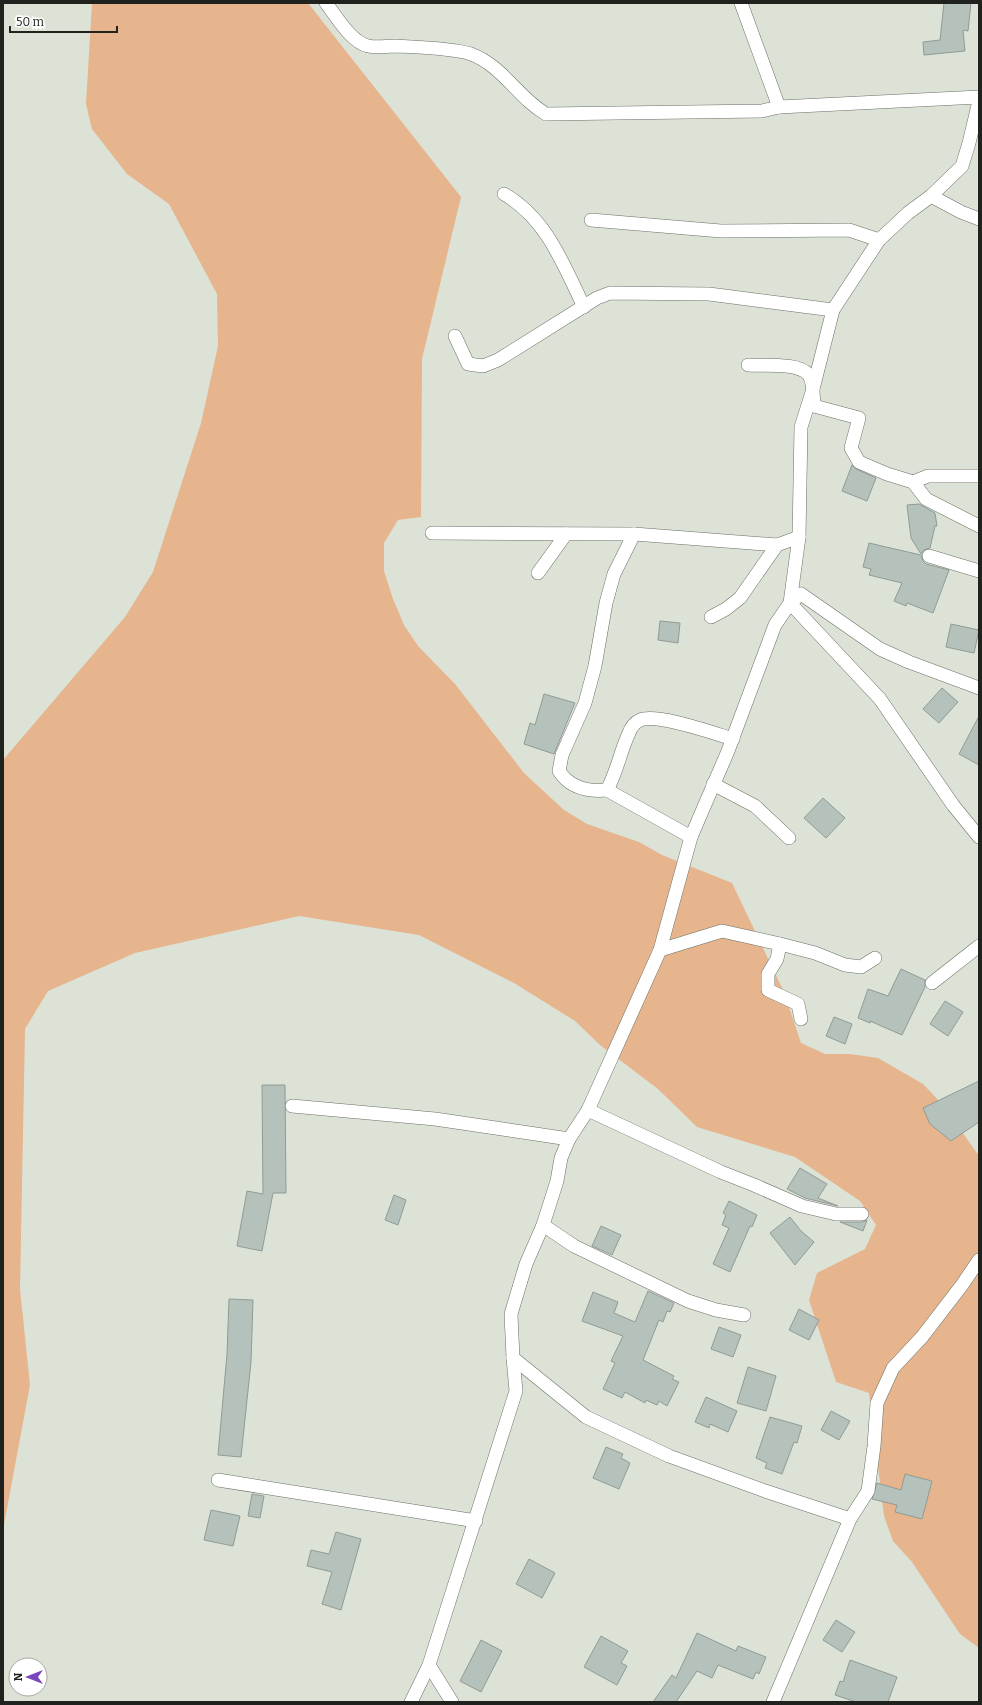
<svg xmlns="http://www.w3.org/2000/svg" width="982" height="1705" viewBox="0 0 982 1705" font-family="Bitter,serif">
	<rect width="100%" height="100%" fill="#dde2d7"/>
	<!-- green -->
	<path fill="#e6b48d" d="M92,3H308L461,197L422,359L421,517L398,520L384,543V571L393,599L404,625L418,646L455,684L524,773L564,810L587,824L639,842L662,855L732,883L784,992L801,1043L825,1054H850L878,1058L923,1084L943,1105L979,1156V1648L960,1634L912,1562L893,1541L884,1516L869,1393L836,1382L809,1300L817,1273L865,1249L876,1225L860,1201L795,1157L697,1127L658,1089L600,1045L575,1021L514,983L419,935L299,916L135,953L48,991L25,1029L20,1289L30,1385L3,1530V760L125,617L153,572L201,423L218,346L217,294L169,204L127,174L92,129L86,104Z"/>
	<!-- building -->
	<g fill="#b5c2bb" stroke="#909b95">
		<path d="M944,3H971L968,31L963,30L965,51L924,55L923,42L940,40Z"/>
		<path d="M852,465L856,469L876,478L867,501L842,491Z"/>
		<path d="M919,504L935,513L937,526H935L930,548L924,550L921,554L911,538L907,505Z"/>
		<path d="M869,543L921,555L923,561L926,564L949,570L933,613L907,603L906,606L894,601L902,583L869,575L871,569L863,567Z"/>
		<path d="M660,621L680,623L678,643L658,640Z"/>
		<path d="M951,624L979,630L974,653L946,647Z"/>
		<path d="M942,688L958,702L939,723L923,709Z"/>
		<path d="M544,694L575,703L554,754L524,744L530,723L535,725Z"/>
		<path d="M979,716V765L959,754Z"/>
		<path d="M823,798L845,818L826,838L804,818Z"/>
		<path d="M901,969L925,980V987L902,1035L870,1021V1023L858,1018L868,989L888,996Z"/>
		<path d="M945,1001L963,1012L948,1036L930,1024Z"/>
		<path d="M834,1017L852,1024L845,1044L826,1036Z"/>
		<path d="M979,1081V1122L951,1141L930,1124L923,1108Z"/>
		<path d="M262,1085H285L286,1193H273L262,1251L237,1246L247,1191L263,1194Z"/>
		<path d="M800,1168L827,1184L818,1198L838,1206L805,1198L787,1189Z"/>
		<path d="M394,1195L406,1200L398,1225L385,1220Z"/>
		<path d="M729,1201L757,1215L752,1227L750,1226L730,1272L713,1264L729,1228L722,1225L726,1215L723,1213Z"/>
		<path d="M790,1217L801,1231L814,1242L795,1265L770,1233Z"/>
		<path d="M867,1220L863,1231L840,1222H862Z"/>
		<path d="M601,1226L621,1235L612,1255L592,1246Z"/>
		<path d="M648,1291L674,1303L670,1312L667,1311L663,1322L659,1320L643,1360L674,1376L672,1379L679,1382L667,1406L659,1401L657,1405L646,1400L645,1403L625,1392L622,1398L603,1389L615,1363L611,1361L623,1336L582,1321L593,1292L618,1302L614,1313L635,1322Z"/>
		<path d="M229,1299L253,1300L251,1362L241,1457L218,1455L227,1354Z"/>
		<path d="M799,1309L819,1320L809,1340L789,1330Z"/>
		<path d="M719,1327L741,1335L733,1357L711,1349Z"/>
		<path d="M748,1367L776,1376L766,1411L737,1403Z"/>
		<path d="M706,1397L737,1411L728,1432L710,1424L709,1428L695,1422Z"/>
		<path d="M831,1411L850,1421L839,1440L821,1430Z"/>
		<path d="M770,1417L802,1426L797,1443L794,1442L782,1474L765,1468L767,1463L756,1458Z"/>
		<path d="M606,1447L623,1454L621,1458L630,1463L619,1489L593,1478Z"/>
		<path d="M905,1474L932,1481L922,1519L895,1512L897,1505L872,1499L877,1483L901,1490Z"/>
		<path d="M252,1494L264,1496L260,1518L248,1516Z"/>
		<path d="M211,1510L240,1516L233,1546L204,1540Z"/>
		<path d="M336,1532L361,1539L341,1610L322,1604L332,1572L307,1566L311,1550L329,1554Z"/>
		<path d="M529,1559L555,1573L542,1598L516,1584Z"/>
		<path d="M836,1620L855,1632L842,1652L823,1640Z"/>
		<path d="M697,1633L736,1651L738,1646L766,1657L759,1674L756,1672L753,1679L718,1665L712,1678L697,1671L676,1702H653L672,1675L676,1678Z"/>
		<path d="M601,1636L628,1651L621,1663L627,1666L617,1685L584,1667Z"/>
		<path d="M481,1640L502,1651L481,1692L460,1681Z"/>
		<path d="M850,1660L897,1677L888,1702H856L835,1695L840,1681L843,1682Z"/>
	</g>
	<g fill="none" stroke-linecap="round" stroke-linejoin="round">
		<defs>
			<g id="minor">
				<path d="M326,3C336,16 351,42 368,46C376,48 387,46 395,46C415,47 453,48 471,54C503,66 518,98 546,114L762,111L779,107"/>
				<path d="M741,3L779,107L979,97"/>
				<path d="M504,194C547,219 563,264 584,307"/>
				<path d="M931,196L961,212L979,219"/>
				<path d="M591,220L721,231L849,230L879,240"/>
				<path d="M455,336L468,364L483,366L498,360L597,298L610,293L709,294L833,310"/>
				<path d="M748,365C763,366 799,362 809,375C814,383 813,397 814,406L859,418L851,448L859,462L887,474L913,482L926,499L979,526"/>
				<path d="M913,482L928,476H979"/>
				<path d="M432,533L634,534L777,545L799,537"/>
				<path d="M634,534L614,574L606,603L595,666L585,703L562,755L559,771C570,788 587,792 607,790C617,772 620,752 629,733C631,727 634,723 640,720C657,713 713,733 733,739"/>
				<path d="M929,556L979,571"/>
				<path d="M538,573L566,534"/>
				<path d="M711,617L726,609L740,598L777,545"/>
				<path d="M979,688L909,662L880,649L801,594L790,603L880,699L953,805L979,837"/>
				<path d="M713,784L755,806L789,838"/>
				<path d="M607,790L691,837"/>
				<path d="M780,944L777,959L768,974V990L798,1004L801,1019"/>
				<path d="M660,950L722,931L780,944L815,953L845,965L861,967L875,958"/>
				<path d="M932,983L979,946"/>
				<path d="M292,1106L435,1119L569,1139"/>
				<path d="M588,1110L721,1172L754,1185L802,1206L836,1214H862"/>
				<path d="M543,1225L574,1246L688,1301L716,1310L744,1315"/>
				<path d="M513,1358L586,1417L669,1456L765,1491L850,1519"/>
				<path d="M218,1480L476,1521"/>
				<path d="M429,1665L452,1702"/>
				<path d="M411,1702L429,1665L516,1391L513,1358L511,1314L526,1264L543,1225L557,1181L561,1158L569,1139L588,1110L660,950L691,837L728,751L775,625L790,603L799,537L801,427L813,389L833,310L879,240L908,213L931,196L962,166L969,143L979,101"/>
				<path d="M773,1702L850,1519L868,1491L874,1446L877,1403L893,1368L922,1337L962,1285L979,1260"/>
			</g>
		</defs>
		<!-- minor casing -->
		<use href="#minor" stroke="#6b7066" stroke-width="14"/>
		<!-- minor -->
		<use href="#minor" stroke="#fff" stroke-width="13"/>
	</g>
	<!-- border -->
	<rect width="982" height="1705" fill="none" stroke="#20221e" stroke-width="8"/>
	<!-- north arrow -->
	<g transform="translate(28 1677) rotate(270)"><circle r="19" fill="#ffffff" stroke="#a6a7a5"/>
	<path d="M0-3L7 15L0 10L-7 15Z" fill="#7a45bd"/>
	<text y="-6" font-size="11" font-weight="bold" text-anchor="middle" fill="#20221e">N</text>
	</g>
	<!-- scale -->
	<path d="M10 26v6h107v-6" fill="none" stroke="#20221e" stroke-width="2"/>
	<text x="16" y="26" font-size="12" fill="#20221e" stroke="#ffffff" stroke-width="3" paint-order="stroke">50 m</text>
</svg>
